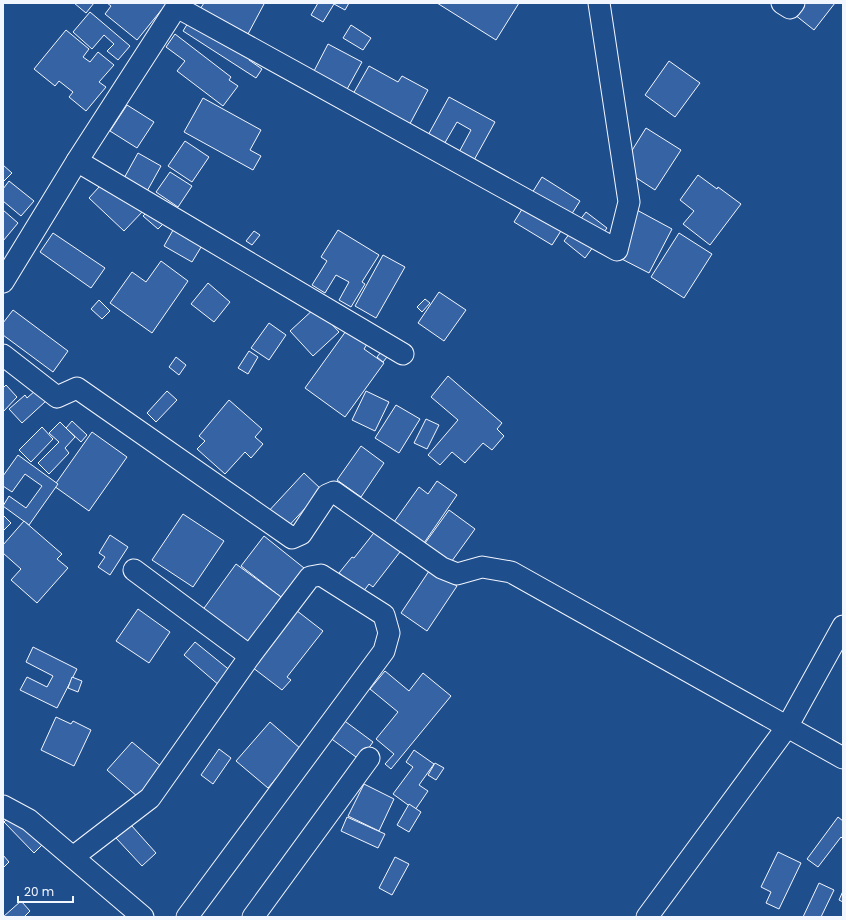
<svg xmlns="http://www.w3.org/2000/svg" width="846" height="920" viewBox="0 0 846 920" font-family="Poppins,sans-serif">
	<rect width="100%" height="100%" fill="#1f4e8c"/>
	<!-- building -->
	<g fill="#3563a3" stroke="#f2f6ff">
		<path d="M74,3H94L86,13Z"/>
		<path d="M107,3H167L137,40L105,14L111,6Z"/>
		<path d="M204,3H262L264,4L248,34L200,9Z"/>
		<path d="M318,3H349L345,10L334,4L323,22L311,15Z"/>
		<path d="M437,3H519L496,40Z"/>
		<path d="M780,3H835L814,30Z"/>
		<path d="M196,10L256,50L249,60L262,69L256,78L183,31Z"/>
		<path d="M90,12L130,46L118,60L107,51L114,44L104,35L92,49L73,32Z"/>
		<path d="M351,25L371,38L363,50L343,38Z"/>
		<path d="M66,30L89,49L83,57L90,62L98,52L114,65L99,82L106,87L86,111L69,97L73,92L59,81L55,86L34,69Z"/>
		<path d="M175,34L231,77L229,80L238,86L223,106L177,71L185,61L166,47Z"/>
		<path d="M328,44L362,62L346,91L313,73Z"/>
		<path d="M669,61L700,83L675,117L645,95Z"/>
		<path d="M369,66L398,82L402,76L428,90L405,133L353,94Z"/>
		<path d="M449,97L495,122L473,162L458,154L471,130L457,122L443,146L427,137Z"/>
		<path d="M203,98L261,130L250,150L261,156L253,170L184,132Z"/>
		<path d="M127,105L154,122L137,148L110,131Z"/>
		<path d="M646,128L681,150L655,190L621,168Z"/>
		<path d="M185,141L209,157L192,182L168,166Z"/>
		<path d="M138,153L161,166L146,193L123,180Z"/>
		<path d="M3,165L12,173L3,182Z"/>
		<path d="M170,172L192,186L178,207L156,192Z"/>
		<path d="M698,175L717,189L718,187L741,204L710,245L683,224L694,211L680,200Z"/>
		<path d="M109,176L144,210L124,231L89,198Z"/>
		<path d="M542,177L580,201L552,245L514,222Z"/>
		<path d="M9,181L34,201L21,216L3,201V189Z"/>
		<path d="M154,205L168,219L158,229L143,216Z"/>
		<path d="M635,209L672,229L649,273L612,254Z"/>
		<path d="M3,210L18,223L3,241Z"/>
		<path d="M586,212L607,228L585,258L564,241Z"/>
		<path d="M177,223L206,239L192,262L164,246Z"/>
		<path d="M338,230L379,255L362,282L365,284L351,307L339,300L349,282L336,275L325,293L312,285L327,261L321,257Z"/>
		<path d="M254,231L260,235L252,245L246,241Z"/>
		<path d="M53,233L105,268L91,288L40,252Z"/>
		<path d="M679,233L712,254L684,298L651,277Z"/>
		<path d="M383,255L405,267L376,318L355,306Z"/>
		<path d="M161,261L188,281L152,333L110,303L132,272L146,282Z"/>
		<path d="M208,283L230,302L214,322L191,304Z"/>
		<path d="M439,292L466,310L444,341L418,323Z"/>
		<path d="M425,299L430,303L422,312L417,307Z"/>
		<path d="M99,300L110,311L102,319L91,309Z"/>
		<path d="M316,307L339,332L313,356L290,331Z"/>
		<path d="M13,310L68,351L53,372L3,335V323Z"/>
		<path d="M269,323L286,335L269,360L251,348Z"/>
		<path d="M351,324L371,338L364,349L384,363L345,417L305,388Z"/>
		<path d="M385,347L391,352L383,362L377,357Z"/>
		<path d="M249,351L258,357L248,374L238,368Z"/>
		<path d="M176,357L186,365L179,375L169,367Z"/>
		<path d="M448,376L502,423L497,429L504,436L492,450L483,443L465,463L452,452L440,465L428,455L458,420L431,397Z"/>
		<path d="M6,385L17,397L3,412V388Z"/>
		<path d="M36,390L46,401L22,423L9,409L25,395L27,398Z"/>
		<path d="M167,391L177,400L156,422L147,413Z"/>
		<path d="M366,391L389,402L375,431L352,420Z"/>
		<path d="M229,400L262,429L255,437L263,444L251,458L245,452L225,474L197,449L205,441L199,436Z"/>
		<path d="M396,405L420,419L399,453L375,438Z"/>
		<path d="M426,419L439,425L427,449L414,443Z"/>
		<path d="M72,421L87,435L81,442L66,428Z"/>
		<path d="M60,422L75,437L65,448L69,453L49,474L38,463L59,442L49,433Z"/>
		<path d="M42,427L53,439L31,462L19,450Z"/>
		<path d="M92,432L127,457L89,511L54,486Z"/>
		<path d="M361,446L384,463L361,497L337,480Z"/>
		<path d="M18,455L58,484L29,525L3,506L9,496L26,508L42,486L25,474L12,492L3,486V476Z"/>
		<path d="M304,473L322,490L284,531L266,514Z"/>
		<path d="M437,481L457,495L424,543L394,522L419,487L428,494Z"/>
		<path d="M449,510L475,529L449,565L423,546Z"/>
		<path d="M183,514L224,541L193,587L152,560Z"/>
		<path d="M3,515L11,523L4,530L3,529Z"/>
		<path d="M24,521L62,554L57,559L68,568L37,603L11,580L21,569L3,553V545Z"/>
		<path d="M377,529L403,548L373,587L369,584L363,592L339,573L352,557L354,558Z"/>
		<path d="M110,535L128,547L110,575L98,567L105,557L99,553Z"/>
		<path d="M264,536L304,568L281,597L241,566Z"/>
		<path d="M236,564L281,597L247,643L202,611Z"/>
		<path d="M431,568L457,586L427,631L401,613Z"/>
		<path d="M292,607L323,631L287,677L291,680L282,690L248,664Z"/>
		<path d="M138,609L170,632L149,663L116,641Z"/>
		<path d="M195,642L232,672L220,686L184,655Z"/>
		<path d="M33,647L77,669L57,708L20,690L27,677L47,687L53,676L26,662Z"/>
		<path d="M385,671L409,691L423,673L451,696L391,769L385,764L394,754L376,739L398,712L370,689Z"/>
		<path d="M72,677L82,681L78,692L68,688Z"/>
		<path d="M56,717L71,724L73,721L91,730L74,766L41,750Z"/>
		<path d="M342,719L373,742L360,760L329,737Z"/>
		<path d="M270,722L301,749L268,788L236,761Z"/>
		<path d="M132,742L163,768L138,797L107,770Z"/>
		<path d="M219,749L231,758L213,784L201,775Z"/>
		<path d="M414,750L434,764L419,785L428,791L415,810L393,794L413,767L406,762Z"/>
		<path d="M435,763L444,768L436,780L428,775Z"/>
		<path d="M364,784L394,799L379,831L348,816Z"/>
		<path d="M409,804L421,812L409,832L397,825Z"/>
		<path d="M12,814L42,845L34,853L4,822Z"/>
		<path d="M347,817L385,834L378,848L341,831Z"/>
		<path d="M838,817L843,821V839L841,837L818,867L807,859Z"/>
		<path d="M131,825L156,853L142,866L116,838Z"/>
		<path d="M778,852L801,863L779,909L766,903L771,892L761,887Z"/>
		<path d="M3,855L9,862L3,868Z"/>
		<path d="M395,857L409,864L392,895L379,888Z"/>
		<path d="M819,883L834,890L821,917H803Z"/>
		<path d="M843,891V902L839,900Z"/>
		<path d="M21,901L30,911L24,917H3Z"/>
	</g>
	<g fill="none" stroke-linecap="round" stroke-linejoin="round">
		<defs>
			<g id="minor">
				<path d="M782,3L790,8L794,3"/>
				<path d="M177,7L617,250L629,202L599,3"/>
				<path d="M77,161L403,354"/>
				<path d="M3,282L77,161L179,3"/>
				<path d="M3,355L57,397L77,388L292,538L301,534L327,495L334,492L442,568L457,574L482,567L511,572L843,758"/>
				<path d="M134,570L250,656"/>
				<path d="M3,806L29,820L143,917"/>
				<path d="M73,857L150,798L250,656L310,577L321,575L384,615L389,633L384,651L187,917"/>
				<path d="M253,917L369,758"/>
				<path d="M647,917L787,727L843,626"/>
			</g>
		</defs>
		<!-- minor casing -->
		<use href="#minor" stroke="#f2f6ff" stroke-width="23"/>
		<!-- minor -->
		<use href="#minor" stroke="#1f4e8c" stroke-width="21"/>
	</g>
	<!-- border -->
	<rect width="846" height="920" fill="none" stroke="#f2f6ff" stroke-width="8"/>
	<!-- scale -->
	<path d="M18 896v6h55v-6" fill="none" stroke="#f2f6ff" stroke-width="2"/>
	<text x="24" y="896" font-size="12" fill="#f2f6ff" stroke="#1f4e8c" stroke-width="3" paint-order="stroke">20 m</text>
</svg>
